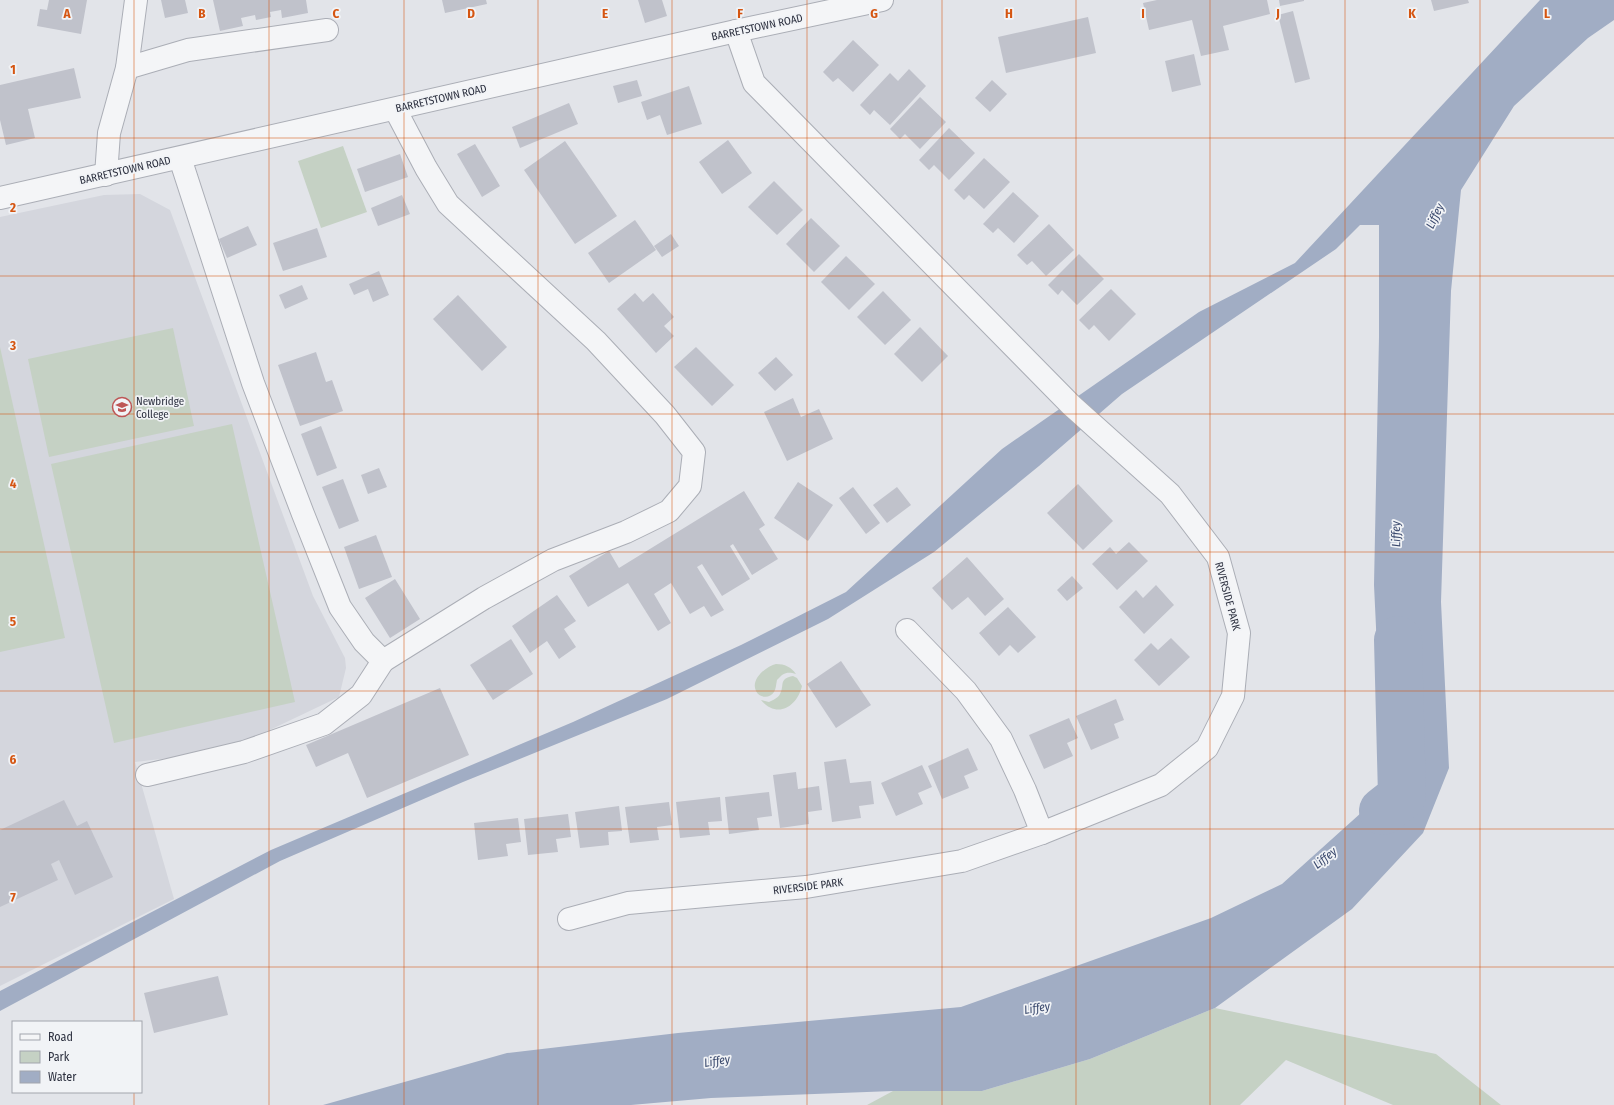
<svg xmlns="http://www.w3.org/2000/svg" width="1614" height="1105" viewBox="0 0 1614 1105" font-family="'Fira Sans Condensed',sans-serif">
	<rect width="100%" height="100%" fill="#e2e4e9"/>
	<!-- built -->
	<path fill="#d4d6dd" d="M140,194L170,210L313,596L345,658L346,668L339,697L236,746L195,755L135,762L174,899L0,986V217L104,195Z"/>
	<!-- green -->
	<g fill="#c5d1c4">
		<path d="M343,146L367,212L321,228L298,161Z"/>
		<path d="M173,328L194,426L49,457L28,359Z"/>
		<path d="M0,347L65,638L0,652Z"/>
		<path d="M232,424L295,702L114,743L51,464Z"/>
		<path d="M776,664C785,664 791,667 796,674C787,671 783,673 777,680C776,684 776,689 774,692C770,699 759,698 756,691C750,679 767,666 776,664Z"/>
		<path d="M793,676L797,678L802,686C797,707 777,719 761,700L769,702C773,700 778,698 780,694C785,685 778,679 793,676Z"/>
		<path d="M1215,1008L1436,1054L1501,1105H1393L1286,1060L1240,1105H867L893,1091H982L1090,1059Z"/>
	</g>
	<!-- water -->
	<path fill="#a1adc4" d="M1540,0H1614V20L1588,38L1514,106L1461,190L1451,291L1441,602L1449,768L1423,833L1352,909L1215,1008L1090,1059L982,1091H893L711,1098L631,1105H323L507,1053L678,1033L961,1007L1211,918L1282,884L1362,812L1410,741L1406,716L1378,669L1374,585L1379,337V225H1360L1336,249L1122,394L1039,466L934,552L828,619L667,699L463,782L280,861L0,1011V991L271,850L573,722L741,645L846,592L1002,449L1199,312L1295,263Z"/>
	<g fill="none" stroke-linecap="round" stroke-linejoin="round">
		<!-- river -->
		<path stroke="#a1adc4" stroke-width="48" d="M1383,811L1402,796L1398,640"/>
	</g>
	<!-- building -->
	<g fill="#c0c2cb">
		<path d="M49,0H87L81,34L37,26L40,9L47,10Z"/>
		<path d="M161,0H185L188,13L165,18Z"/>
		<path d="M213,0H306L308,13L282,18L281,10L270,12L271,17L256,20L255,15L241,18L243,26L220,31Z"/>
		<path d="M442,0H486L487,4L445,13Z"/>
		<path d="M638,0H662L667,16L645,23Z"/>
		<path d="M1157,0H1267L1270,14L1223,26L1229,50L1201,56L1192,20L1149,30L1143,3Z"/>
		<path d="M1279,0H1304V1L1280,6Z"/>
		<path d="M1431,0H1468L1469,3L1434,11Z"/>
		<path d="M1293,11L1310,79L1295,83L1278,15Z"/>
		<path d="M1088,17L1096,53L1006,73L998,37Z"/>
		<path d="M853,40L879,65L853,92L838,78L833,82L823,72Z"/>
		<path d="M1194,54L1201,85L1172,92L1165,61Z"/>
		<path d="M74,68L81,98L28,109L35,138L6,145L0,120V85Z"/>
		<path d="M909,69L926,86L890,125L874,110L870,115L860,105L890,73L898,81Z"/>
		<path d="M637,80L642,96L618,103L613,86Z"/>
		<path d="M992,80L1007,94L990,112L975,98Z"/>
		<path d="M689,86L702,124L667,135L660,115L647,120L641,102Z"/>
		<path d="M920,97L946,122L920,149L905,134L900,139L890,129Z"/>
		<path d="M569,103L578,124L520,148L512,127Z"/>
		<path d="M949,128L975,153L949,180L934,165L929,170L919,160Z"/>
		<path d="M728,140L752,173L722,194L699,162Z"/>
		<path d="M565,141L617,216L575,244L524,170Z"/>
		<path d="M475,144L500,186L482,197L457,154Z"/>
		<path d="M400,154L408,177L365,192L357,169Z"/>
		<path d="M984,158L1010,182L984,209L969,195L964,200L954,190Z"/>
		<path d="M774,181L803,210L777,235L748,207Z"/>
		<path d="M1013,192L1039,216L1014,243L998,228L993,233L983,224Z"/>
		<path d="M402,195L410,214L378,226L371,208Z"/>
		<path d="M811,218L840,246L814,272L786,244Z"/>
		<path d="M635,220L656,250L609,283L588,253Z"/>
		<path d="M1049,224L1074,250L1046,276L1032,261L1027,265L1017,255Z"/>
		<path d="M248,226L257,245L227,258L219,239Z"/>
		<path d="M317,228L327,257L283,271L273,243Z"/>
		<path d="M671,234L679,246L662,257L654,246Z"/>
		<path d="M1079,254L1104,279L1077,305L1062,290L1058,295L1048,285Z"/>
		<path d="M846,256L875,284L849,310L821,282Z"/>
		<path d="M379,271L389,295L373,302L368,289L354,295L349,284Z"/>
		<path d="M302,285L308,299L285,309L279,295Z"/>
		<path d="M1111,289L1136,314L1109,341L1094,325L1089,330L1079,320Z"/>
		<path d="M883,291L911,320L885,345L857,317Z"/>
		<path d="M635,293L643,302L653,293L674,317L664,326L674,336L656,353L617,309Z"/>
		<path d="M458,295L507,347L482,371L433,319Z"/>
		<path d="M920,327L948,356L922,382L894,354Z"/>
		<path d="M696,347L734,385L712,406L674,367Z"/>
		<path d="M316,352L326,382L332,380L343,411L300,426L278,365Z"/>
		<path d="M776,357L793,375L775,391L758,373Z"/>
		<path d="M793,398L801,417L819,409L833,439L787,461L764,412Z"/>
		<path d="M321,426L337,468L317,476L301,434Z"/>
		<path d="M379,468L387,487L368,494L361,475Z"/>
		<path d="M343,479L359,521L339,529L322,487Z"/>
		<path d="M798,482L833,505L808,541L774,518Z"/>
		<path d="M1078,484L1113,521L1083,550L1047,513Z"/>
		<path d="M853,487L880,523L866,534L839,498Z"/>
		<path d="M897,487L911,505L887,523L873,505Z"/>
		<path d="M744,491L765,525L759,529L778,559L752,575L733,544L730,546L750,579L722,596L702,564L697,567L724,610L711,617L704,606L690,614L671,583L654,594L671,623L658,631L628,583L588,607L569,576L609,551L619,568Z"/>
		<path d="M376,535L392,577L359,589L344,547Z"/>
		<path d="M1129,542L1148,561L1117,590L1092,564L1110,547L1116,554Z"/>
		<path d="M967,557L1004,599L985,616L968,597L952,610L932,588Z"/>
		<path d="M1072,576L1083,588L1067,601L1057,590Z"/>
		<path d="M395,579L420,619L390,638L365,598Z"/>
		<path d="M1156,585L1174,605L1144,634L1119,607L1136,590L1143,598Z"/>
		<path d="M557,595L576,621L564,629L576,647L559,659L547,641L530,653L512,626Z"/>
		<path d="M1008,607L1036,637L1018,653L1010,645L999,656L979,633Z"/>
		<path d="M1171,638L1190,657L1159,686L1134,660L1151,643L1158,650Z"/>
		<path d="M511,639L533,674L493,700L470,665Z"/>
		<path d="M841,661L871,705L836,728L807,684Z"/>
		<path d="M440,688L469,755L367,798L348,753L316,767L306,745Z"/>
		<path d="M1116,699L1124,720L1114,724L1119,738L1091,750L1076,716Z"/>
		<path d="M1069,718L1078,738L1067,743L1073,756L1044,769L1029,735Z"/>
		<path d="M968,748L978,770L964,776L969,788L942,799L928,766Z"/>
		<path d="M846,759L850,783L871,781L874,804L859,806L861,818L832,822L824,762Z"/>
		<path d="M922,765L932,787L918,793L923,804L896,816L881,783Z"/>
		<path d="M796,772L798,789L819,786L822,810L808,812L809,824L780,828L773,775Z"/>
		<path d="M769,792L772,816L757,818L759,830L729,834L725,797Z"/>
		<path d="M720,797L722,821L708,822L710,835L680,838L676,802Z"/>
		<path d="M64,800L77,826L87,821L113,877L75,895L59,860L51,864L58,880L0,907V830Z"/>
		<path d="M669,802L672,825L657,827L659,840L630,843L625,807Z"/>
		<path d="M619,806L622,831L608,832L609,845L580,848L575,812Z"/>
		<path d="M568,814L571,837L556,839L558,852L528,855L524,819Z"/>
		<path d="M518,818L521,842L506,844L508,856L478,860L474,823Z"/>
		<path d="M218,976L228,1015L154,1033L144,993Z"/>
	</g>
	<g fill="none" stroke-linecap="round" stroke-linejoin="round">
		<defs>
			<g id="minor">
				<path d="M127,68L188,50L327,30"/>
				<path d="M180,158L253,383L303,514L340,607L364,642L383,661L484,598L553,560L626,532L669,511L690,486L694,452L665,415L596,341L448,204L426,168L395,109"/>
				<path d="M106,175L109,133L127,68L136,0"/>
				<path d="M0,198L736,31L882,0"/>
				<path d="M907,630L966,691L1001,739L1025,790L1042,833"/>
				<path d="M147,775L244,752L324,724L361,695L383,661"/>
				<path d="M569,919L628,903L806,887L962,861L1042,833L1161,785L1207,748L1233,696L1239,633L1218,557L1170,494L1071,405L754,83L736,31"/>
			</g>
		</defs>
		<!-- minor casing -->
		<use href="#minor" stroke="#abaeb6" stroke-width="24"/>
		<!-- minor -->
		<use href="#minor" stroke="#f4f5f7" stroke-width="22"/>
	</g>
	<!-- grid -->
	<path fill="none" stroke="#d55511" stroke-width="1" stroke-opacity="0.55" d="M134,0V1022M269,0V1105M404,0V1105M538,0V1105M672,0V1105M807,0V1105M942,0V1105M1076,0V1105M1210,0V1105M1345,0V1105M1480,0V1105M0,138H1614M0,276H1614M0,414H1614M0,552H1614M0,691H1614M0,829H1614M0,967H1614M134,1092V1105"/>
	<!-- icons -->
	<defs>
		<symbol id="school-ring" viewBox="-11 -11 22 22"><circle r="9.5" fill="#f1f3f6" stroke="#be5656" stroke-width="1.5"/><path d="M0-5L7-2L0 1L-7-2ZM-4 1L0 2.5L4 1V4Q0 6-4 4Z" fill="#be5656"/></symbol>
	</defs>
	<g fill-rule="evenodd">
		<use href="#school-ring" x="111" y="396" width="22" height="22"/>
	</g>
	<g text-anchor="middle" stroke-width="3.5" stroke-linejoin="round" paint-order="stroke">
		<!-- street labels -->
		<g font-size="11" fill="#2c303f" stroke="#f1f3f6">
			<text transform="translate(757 27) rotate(-12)" y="4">BARRETSTOWN ROAD</text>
			<text transform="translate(441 98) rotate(-13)" y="4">BARRETSTOWN ROAD</text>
			<text transform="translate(125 170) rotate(-13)" y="4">BARRETSTOWN ROAD</text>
			<text transform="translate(1228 596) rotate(75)" y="4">RIVERSIDE PARK</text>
			<text transform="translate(808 886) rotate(-7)" y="4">RIVERSIDE PARK</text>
		</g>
		<!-- poi labels -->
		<g font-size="11" fill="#2c303f" stroke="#f1f3f6" text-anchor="start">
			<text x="136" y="405">Newbridge<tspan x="136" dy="13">College</tspan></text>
		</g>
		<!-- water labels -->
		<g font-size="12" font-style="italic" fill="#3b4a6e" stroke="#f1f3f6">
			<text transform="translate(1435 216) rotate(-65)" y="4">Liffey</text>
			<text transform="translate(1396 534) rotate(-91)" y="4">Liffey</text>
			<text transform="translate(1325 858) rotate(-39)" y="4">Liffey</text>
			<text transform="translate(1037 1008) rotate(-9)" y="4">Liffey</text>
			<text transform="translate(717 1061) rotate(-9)" y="4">Liffey</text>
		</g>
	</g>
	<g font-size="13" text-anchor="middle" font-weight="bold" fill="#d55511" stroke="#f1f3f6" stroke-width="3.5" stroke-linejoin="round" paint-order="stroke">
		<text x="67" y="18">A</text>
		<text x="202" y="18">B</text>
		<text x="336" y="18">C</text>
		<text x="471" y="18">D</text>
		<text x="605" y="18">E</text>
		<text x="740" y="18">F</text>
		<text x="874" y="18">G</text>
		<text x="1009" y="18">H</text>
		<text x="1143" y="18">I</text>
		<text x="1278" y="18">J</text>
		<text x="1412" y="18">K</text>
		<text x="1547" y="18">L</text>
		<text x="13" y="74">1</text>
		<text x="13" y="212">2</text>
		<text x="13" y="350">3</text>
		<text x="13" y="488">4</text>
		<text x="13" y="626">5</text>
		<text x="13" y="764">6</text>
		<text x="13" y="902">7</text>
	</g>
	<!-- legend -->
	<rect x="12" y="1021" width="130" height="72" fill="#f1f3f6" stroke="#a2a5ad"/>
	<rect x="20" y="1034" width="20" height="6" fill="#f4f5f7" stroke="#a2a5ad"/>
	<text x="48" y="1041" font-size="12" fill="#2c303f">Road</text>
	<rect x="20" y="1051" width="20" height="12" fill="#c5d1c4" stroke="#a2a5ad"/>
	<text x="48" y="1061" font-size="12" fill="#2c303f">Park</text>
	<rect x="20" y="1071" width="20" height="12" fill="#a1adc4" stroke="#a2a5ad"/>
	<text x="48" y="1081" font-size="12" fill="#2c303f">Water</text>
</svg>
